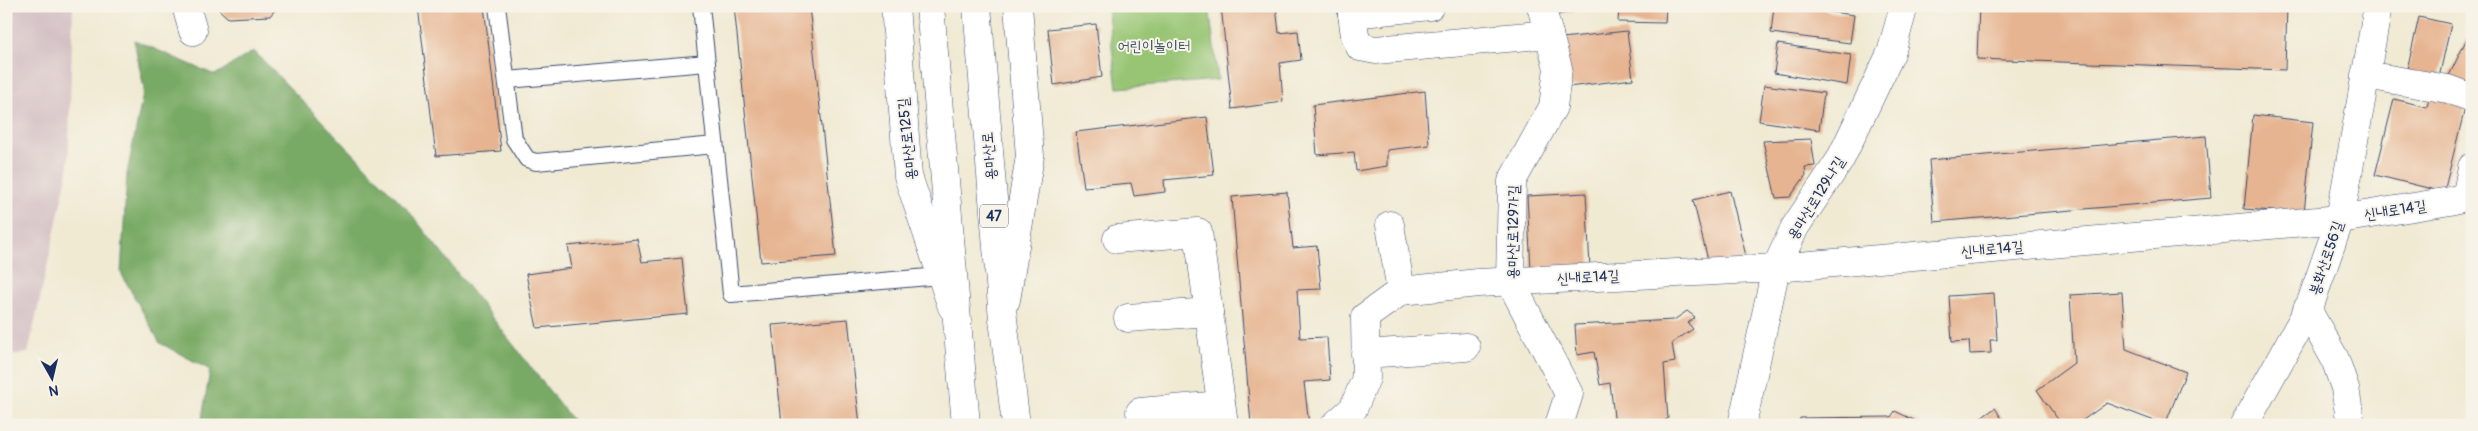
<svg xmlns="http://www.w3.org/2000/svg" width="2478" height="431" viewBox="0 0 2478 431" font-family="Pangolin,'Poor Story',sans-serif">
	<rect width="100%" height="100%" fill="#f7f3e8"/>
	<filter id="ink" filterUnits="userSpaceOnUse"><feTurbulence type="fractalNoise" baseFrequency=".02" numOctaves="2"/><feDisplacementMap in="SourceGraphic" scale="10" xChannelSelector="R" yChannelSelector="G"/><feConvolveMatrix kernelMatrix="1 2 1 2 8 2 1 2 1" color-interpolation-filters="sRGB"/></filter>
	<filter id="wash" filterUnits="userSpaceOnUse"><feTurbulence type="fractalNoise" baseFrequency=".0096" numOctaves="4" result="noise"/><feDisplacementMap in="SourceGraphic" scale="20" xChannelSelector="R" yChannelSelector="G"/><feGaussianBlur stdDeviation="1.12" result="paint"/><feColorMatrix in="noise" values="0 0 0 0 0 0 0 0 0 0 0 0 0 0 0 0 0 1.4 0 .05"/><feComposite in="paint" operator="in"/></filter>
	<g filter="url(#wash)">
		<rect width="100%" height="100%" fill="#f0ead3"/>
		<!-- industrial -->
		<path fill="#d2bec3" d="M6,6H73L68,171L28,353L6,355Z"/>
		<!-- green -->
		<path fill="#97c573" stroke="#597a68" d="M1107,6H1209L1218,80L1117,88Z"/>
		<!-- forest -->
		<path fill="#79aa65" stroke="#4a6c62" d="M134,40L215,75L254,51L408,210L576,425H201L210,370L160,343L121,273L127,174L144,89Z"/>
		<g id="blocks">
			<!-- building -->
			<g fill="#e6b490">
				<path d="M215,6H278L270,16L228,18Z"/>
				<path d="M418,6H484L501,151L436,156Z"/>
				<path d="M734,6H809L836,256L761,262Z"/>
				<path d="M1221,6H1276L1279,33L1298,31L1301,60L1280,63L1283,102L1232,109Z"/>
				<path d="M1553,6H1596V7L1555,15Z"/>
				<path d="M1619,6H1666L1665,23L1618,22Z"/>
				<path d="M1774,6L1797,8L1798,6H1825V11L1854,15L1850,43L1771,33Z"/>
				<path d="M1979,6H2287L2285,70L1977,59Z"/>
				<path d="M2419,17L2451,24L2438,82L2406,74Z"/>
				<path d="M1096,24L1102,77L1054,85L1048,29Z"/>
				<path d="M1627,31L1633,79L1568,87L1562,38Z"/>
				<path d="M2470,32L2472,33V89L2448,78Z"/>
				<path d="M1778,44L1851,55L1847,85L1774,73Z"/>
				<path d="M1764,85L1824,93L1819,130L1759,121Z"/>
				<path d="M1425,91L1429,145L1387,150V166L1356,171L1354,152L1317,155L1313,105Z"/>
				<path d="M2430,95L2466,104L2444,192L2375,175L2394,99L2427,107Z"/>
				<path d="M2253,115L2313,122L2304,213L2244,209Z"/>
				<path d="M1207,117L1214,175L1164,180L1165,192L1134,196L1131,183L1084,187L1076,132Z"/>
				<path d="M2206,136L2211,198L1934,222L1929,160Z"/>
				<path d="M1811,139L1815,166L1805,167L1806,175L1790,197L1776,198L1763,141Z"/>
				<path d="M1730,191L1747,260L1710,268L1693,200Z"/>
				<path d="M1287,192L1293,248L1317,246L1321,289L1297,290L1300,338L1327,337L1330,380L1304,382L1309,425H1251L1232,197Z"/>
				<path d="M1586,193L1590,267L1531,270L1527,196Z"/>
				<path d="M637,239L642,262L682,258L688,314L537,328L526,274L572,268L568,246Z"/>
				<path d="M2122,292L2126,349L2186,372L2165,425L2107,403L2076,425H2062L2037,390L2074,363L2070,295Z"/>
				<path d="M1994,293L1997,340H1990L1991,353L1970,354L1969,341L1952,342L1949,296Z"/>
				<path d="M1687,311L1695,317L1688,323L1693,329L1672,343L1675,362L1664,364L1668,419L1655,425H1615L1610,383L1600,385L1594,352L1577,355L1575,325L1674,320Z"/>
				<path d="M848,319L860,425H782L772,325Z"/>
				<path d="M1995,408L2006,425H1971Z"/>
				<path d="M1895,411L1924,425H1800V418L1891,417Z"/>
			</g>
		</g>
	</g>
	<g filter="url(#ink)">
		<use href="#blocks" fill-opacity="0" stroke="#3b4b70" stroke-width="1"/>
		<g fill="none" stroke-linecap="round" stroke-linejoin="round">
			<defs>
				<g id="service">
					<path d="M497,6L514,139L527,159L536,162L715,145"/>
					<path d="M701,6L731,294L940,276"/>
					<path d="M507,80L707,63"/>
				</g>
				<g id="minor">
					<path d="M186,6L193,31"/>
					<path d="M895,6L908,176L952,307"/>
					<path d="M1351,6L1355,36L1360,47L1376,50L1549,34"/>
					<path d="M1541,6L1558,68L1553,107L1512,181L1510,281L1569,394L1559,425"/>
					<path d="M1352,14L1430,6"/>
					<path d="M2365,75L2448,89L2472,98"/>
					<path d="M2469,196L2468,188L2472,167"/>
					<path d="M1390,225L1401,291"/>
					<path d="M1117,239L1198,232L1224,425"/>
					<path d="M1006,300L1030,156L1018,6"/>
					<path d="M2307,309L2335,359L2345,388L2351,425"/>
					<path d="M1128,318L1209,312"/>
					<path d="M1365,354L1466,347"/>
					<path d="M1140,412L1221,405"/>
					<path d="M1335,425L1353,409L1366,378L1365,317L1401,291L1478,283L1776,268L2340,219L2450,201L2472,195"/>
					<path d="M1742,425L1776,268L1795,227L1840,160L1891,53L1904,6"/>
				</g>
				<path id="tertiary" d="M2244,425L2309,308L2340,219L2378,6"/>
				<g id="primary">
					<path d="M930,6L966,425"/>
					<path d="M977,6L1003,319L1016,425"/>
				</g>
			</defs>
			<!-- service casing -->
			<use href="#service" stroke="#3b4b70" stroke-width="18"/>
			<!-- minor casing -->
			<use href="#minor" stroke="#3b4b70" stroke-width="29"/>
			<!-- tertiary casing -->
			<use href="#tertiary" stroke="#3b4b70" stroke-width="29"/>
			<!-- primary casing -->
			<use href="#primary" stroke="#3b4b70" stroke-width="29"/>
			<!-- service -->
			<use href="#service" stroke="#fff" stroke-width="16"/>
			<!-- minor -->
			<use href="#minor" stroke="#fff" stroke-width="28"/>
			<!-- tertiary -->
			<use href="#tertiary" stroke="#fff" stroke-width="28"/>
			<!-- primary -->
			<use href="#primary" stroke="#fff" stroke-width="28"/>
		</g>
	</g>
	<g text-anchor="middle" stroke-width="4" stroke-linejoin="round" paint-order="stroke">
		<!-- shield labels -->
		<rect fill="#f7f3e8" stroke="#5d6a87" stroke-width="1" x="980" y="204.5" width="28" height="23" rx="4"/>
		<g font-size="14" font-weight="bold" fill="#1b2f5e">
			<text x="994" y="221">47</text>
		</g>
		<!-- park labels -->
		<g font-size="15" fill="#3a5463" stroke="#f7f3e8">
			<text x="1154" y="51">어린이놀이터</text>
		</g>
		<!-- street labels -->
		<g font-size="15" fill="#1b2f5e" stroke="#f7f3e8">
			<text transform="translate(907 139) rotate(-96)" y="5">용마산로125길</text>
			<text transform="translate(989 156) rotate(-95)" y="5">용마산로</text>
			<text transform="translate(1816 198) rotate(-58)" y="5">용마산로129나길</text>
			<text transform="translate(2395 210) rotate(-9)" y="5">신내로14길</text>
			<text transform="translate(1513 232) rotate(-89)" y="5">용마산로129가길</text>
			<text transform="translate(1992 249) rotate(-5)" y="5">신내로14길</text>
			<text transform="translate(2326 258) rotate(-71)" y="5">봉화산로56길</text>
			<text transform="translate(1588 277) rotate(-3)" y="5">신내로14길</text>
		</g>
	</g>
	<!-- margin -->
	<rect width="2478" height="431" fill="none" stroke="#f7f3e8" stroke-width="25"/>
	<!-- north arrow -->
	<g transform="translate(52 378) rotate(172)" stroke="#f7f3e8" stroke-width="4" paint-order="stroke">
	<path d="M0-4L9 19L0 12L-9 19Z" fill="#1b2f5e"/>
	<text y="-8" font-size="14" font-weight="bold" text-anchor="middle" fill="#1b2f5e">N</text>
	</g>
</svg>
